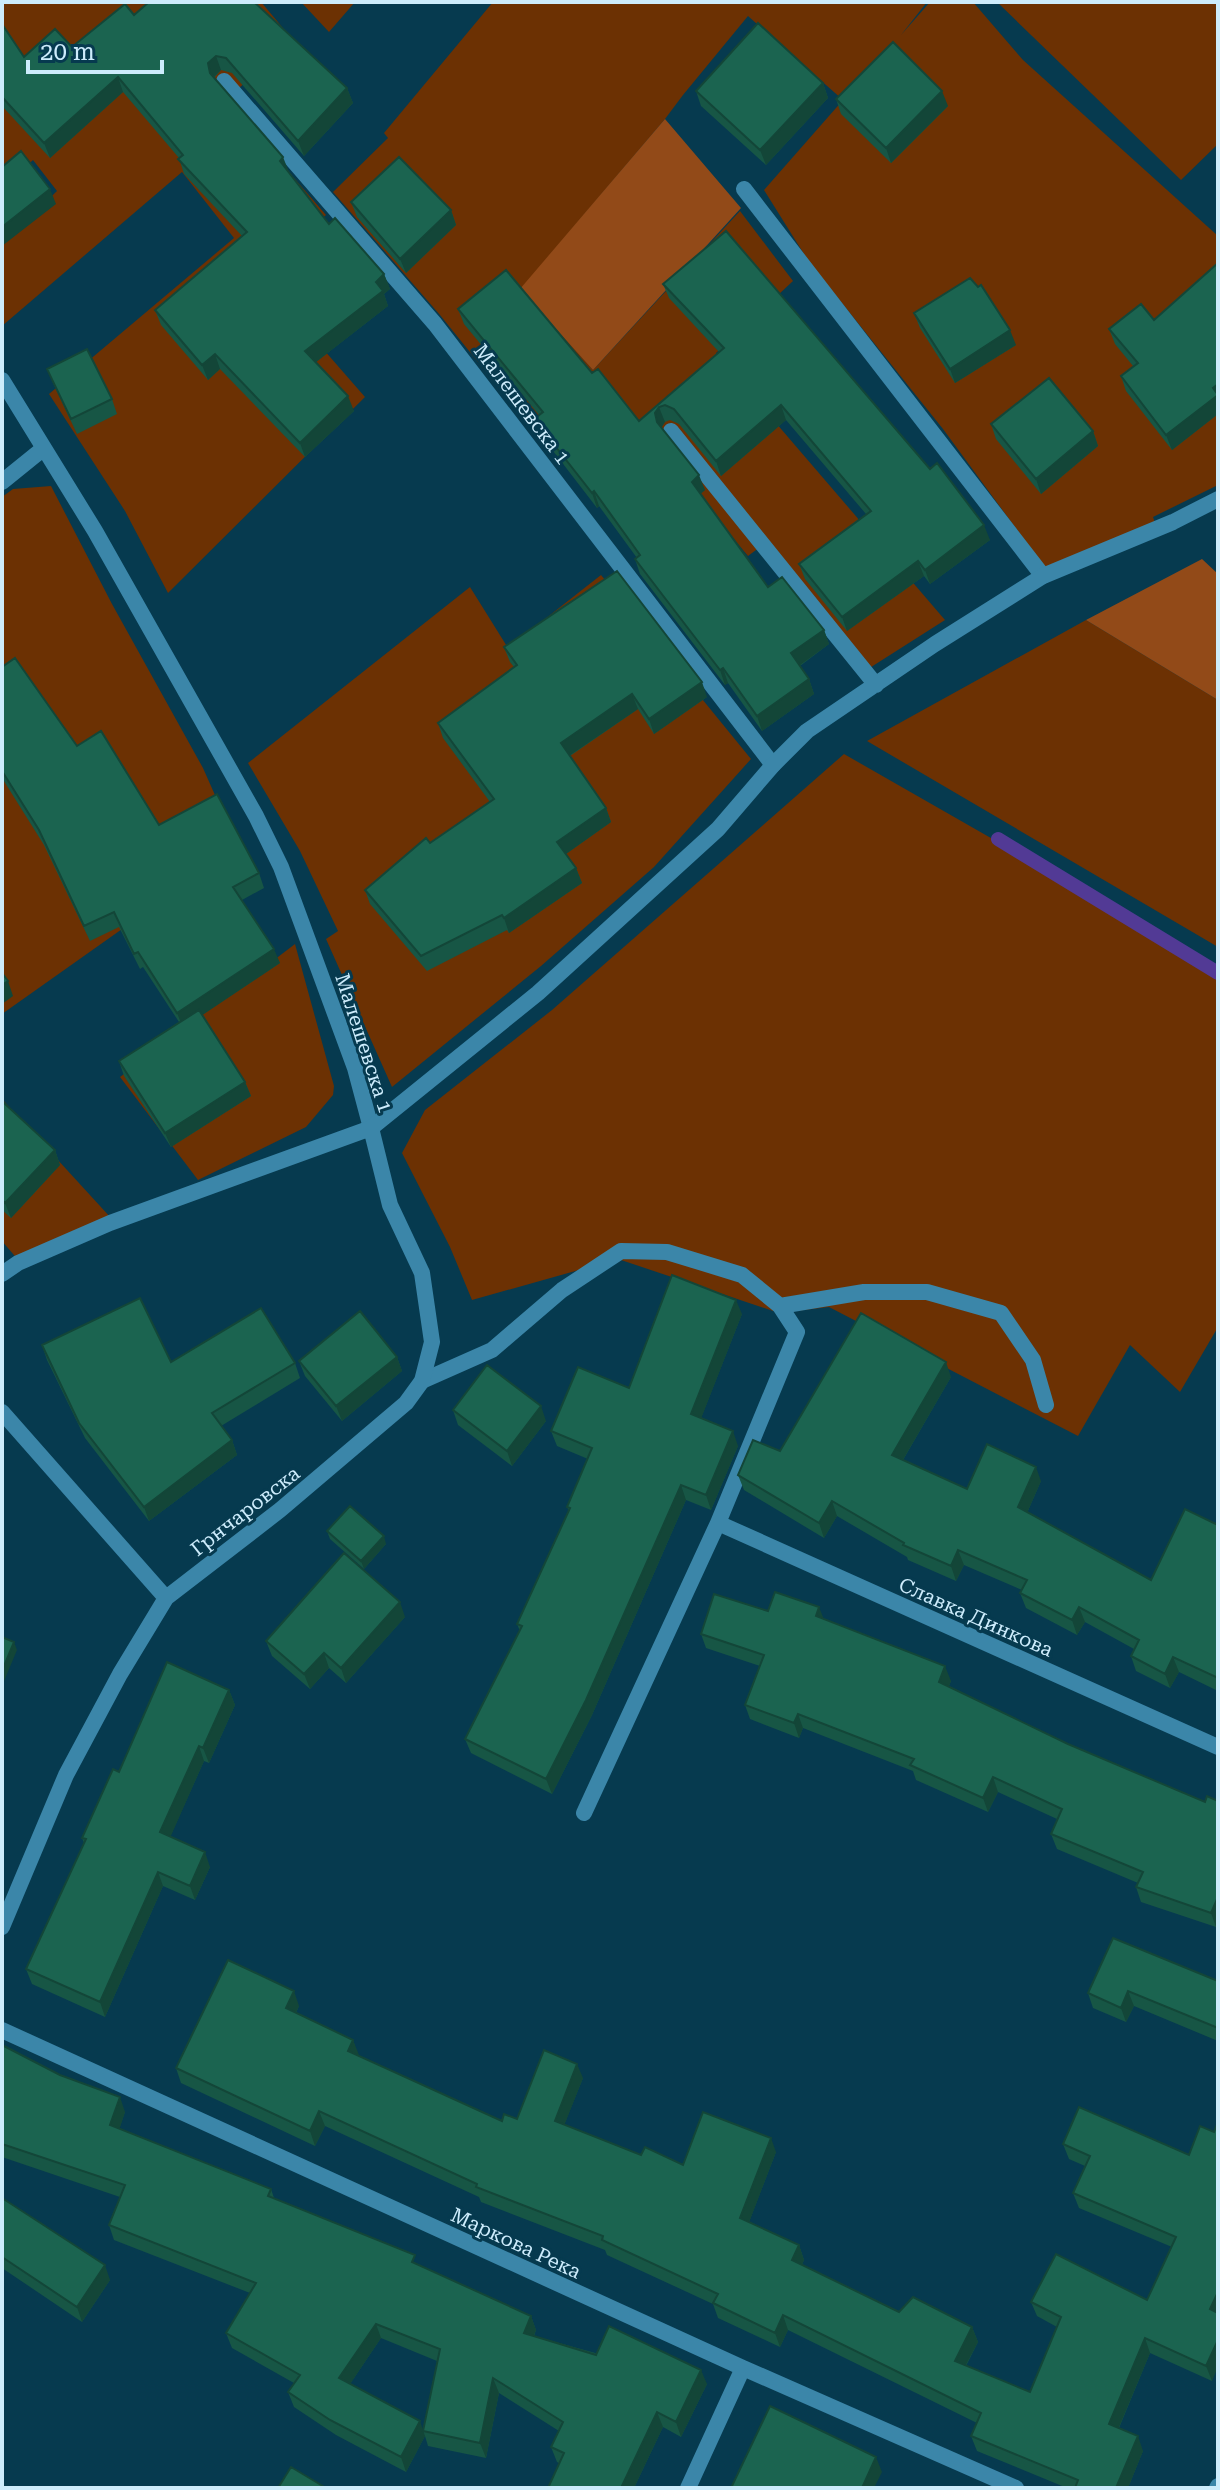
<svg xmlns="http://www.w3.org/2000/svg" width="1220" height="2490" font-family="'Roboto Serif',serif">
<rect width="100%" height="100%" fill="#063a4f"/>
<path fill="#6c3103" d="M2,2H261L294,41L226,99L326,215L261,271L310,334L365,397L168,593L125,511L49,394L234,238L182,172L2,326V244L57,191L33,160L2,189Z
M301,2H355L329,32Z
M493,2H927L901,35L930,2H973L1023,60L1218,236V485L1153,517L1155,523L1045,568L943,429L809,262L764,190L843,100L748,16L683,95L665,119L521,289L593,370L740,211L793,281L716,353L945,620L868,669L764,544L748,556L593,371L532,429L440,315L333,192L388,138L384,133Z
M997,2H1218V144L1181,180Z
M51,486L112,604L203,768L238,847L2,1014V497L13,489Z
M601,575L751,759L654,867L541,966L392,1087L326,939L338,931L300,851L248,763L470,587L508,648Z
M1086,620L1218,700V947L867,741Z
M844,754L1218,968V1327L1180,1392L1130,1345L1078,1436L829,1307L779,1313L618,1259L472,1300L450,1247L402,1153L425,1110L552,1010Z
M295,944L334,1086L333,1095L306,1127L198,1180L120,1077Z
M2,1099L111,1218L19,1261L2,1241Z"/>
<path fill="#924a18" d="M665,119L741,208L593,370L520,289Z
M1202,559L1218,574V700L1086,620Z"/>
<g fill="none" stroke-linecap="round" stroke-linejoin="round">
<path stroke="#523a95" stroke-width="14" d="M998,839L1218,973"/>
<path stroke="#3b86a9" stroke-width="16" d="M224,81L435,324L773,765
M744,189L1043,576
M2,380L95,531L256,816L281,867L355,1068L371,1128
M2,482L44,448
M780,1306L864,1292H927L1001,1313L1033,1360L1046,1405
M422,1381L492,1350L562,1290L621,1251L667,1252L742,1275L780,1306L797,1332L718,1523L584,1813
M718,1523L1218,1747
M2,2030L743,2368L1016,2488
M688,2488L743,2368"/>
<path stroke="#3b86a9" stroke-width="16" d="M671,431L876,685
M2,1274L18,1263L110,1223L371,1128L538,993L718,829L773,765L807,731L935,644L1043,576L1173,522L1218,499
M2,1412L166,1598
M2,1927L66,1775L120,1674L166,1598L280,1510L406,1403L422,1381L432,1342L422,1273L390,1205L371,1128
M1217,2488L1218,2486"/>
</g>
<path fill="#175645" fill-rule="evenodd" d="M134,15L347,88L353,103L304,156L232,73L221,70L214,78L329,224L384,274L390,289L384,294L388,306L316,362L354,411L305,457L220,369L208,380L161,325L155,310L242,236L184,174L179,158L123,92L50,158L2,106V24L24,57L72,47Z
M823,83L828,98L766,165L701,106L696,91Z
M836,99L948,106L891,163L841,114Z
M351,202L451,210L456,225L406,273L357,217Z
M1218,263V414L1172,450L1126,391L1121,376L1133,366L1115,344L1109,329L1154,320Z
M663,284L990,540L930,584L924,576L847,631L805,579L799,564L866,514L786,420L721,476L679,424L670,420L665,422L661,428L705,490L700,494L768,587L824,630L829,644L800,666L809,679L814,694L762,731L728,683L725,685L640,574L635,559L637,558L599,506L597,508L540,434L534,419L539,415L464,324L458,309L592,373L639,421L719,352L669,298Z
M914,313L1016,345L955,383L920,328Z
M47,369L112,399L117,414L77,434L53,383Z
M991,424L1093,431L1098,446L1041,494L996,439Z
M504,647L707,697L654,734L638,709L570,756L606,808L611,822L566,854L576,868L582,883L509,933L507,930L427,971L370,904L365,890L490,802L443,738L438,723L514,667L510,662Z
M2,667L77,746L159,825L259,873L264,888L242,900L280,963L202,1015L245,1082L251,1096L171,1147L124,1076L119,1061L179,1022L143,967L140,969L119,927L90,941L44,845L2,778Z
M2,1105L55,1150L60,1165L11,1218L2,1210Z
M742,1314L701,1418L738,1446L711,1510L686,1500L592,1715L552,1794L471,1753L465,1739L520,1631L517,1624L569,1511L567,1507L588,1459L557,1446L551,1431L629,1388Z
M42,1345L171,1362L295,1363L300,1378L221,1426L232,1440L237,1455L149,1521L85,1438L47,1360Z
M397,1357L402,1371L342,1421L305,1376L299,1361Z
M951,1377L903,1460L967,1489L1041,1481L1027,1513L1151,1580L1218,1525V1691L1179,1672L1170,1688L1136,1671L1131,1656L1134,1649L1085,1622L1077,1635L1026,1608L1020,1593L1022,1590L964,1565L956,1581L908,1560L907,1557L837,1516L824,1538L744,1490L738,1475L780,1451Z
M453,1410L546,1421L512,1466L458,1425Z
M327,1531L386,1544L364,1569L330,1539Z
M768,1611L824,1619L951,1681L949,1686L1068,1744L1205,1802L1218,1801V1923L1216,1927L1141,1902L1136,1887L1138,1883L1057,1849L1051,1834L1057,1819L998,1792L988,1812L916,1780L913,1771L803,1728L799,1738L750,1719L745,1705L760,1666L706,1648L701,1634Z
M405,1617L346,1683L329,1668L310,1689L272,1656L266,1641Z
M229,1690L235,1705L209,1763L204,1761L170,1837L210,1867L195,1900L163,1886L105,2017L32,1984L26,1969L84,1843L82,1838L119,1772Z
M1218,1981V2041L1134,2006L1126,2022L1093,2008L1088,1993Z
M299,2006L296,2013L353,2040L358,2056L502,2121L517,2119L583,2078L564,2125L641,2155L683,2165L776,2152L749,2222L799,2245L804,2260L802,2265L899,2312L972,2327L978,2342L966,2366L1030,2392L1057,2327L1037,2316L1031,2302L1147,2300L1172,2247L1079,2208L1073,2193L1085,2166L1069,2159L1063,2144L1189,2155L1212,2381L1150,2353L1119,2428L1143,2451L1128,2488H1067L977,2451L971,2436L977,2423L788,2330L780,2347L718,2318L713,2304L607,2255L605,2250L481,2202L479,2197L325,2126L315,2146L181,2083L176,2068Z
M2,2045L60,2075L125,2112L119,2129L271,2189L274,2198L531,2316L536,2330L534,2336L707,2384L681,2437L663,2427L634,2488H548L559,2463L557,2462L551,2447L559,2431L499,2393L486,2458L428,2446L425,2436L406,2472L336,2435L294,2407L288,2392L294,2383L232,2348L226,2333L250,2293L114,2240L109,2225L120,2197L2,2157ZM381,2338L437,2361L423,2429L350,2384Z
M2,2198L110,2280L82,2322L2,2268Z"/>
<path fill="#134638" d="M216,56L221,70L213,78L210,73L208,63Z
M118,77L123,92L50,158L44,143Z
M823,83L828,98L766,165L760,150Z
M347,88L353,103L304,156L298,141Z
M942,91L948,106L891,163L886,148Z
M283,157L289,172L280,161Z
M50,189L56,204L2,246V227Z
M451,210L456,225L406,273L400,259Z
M384,274L390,289L384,294L388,306L311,366L305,351Z
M1010,330L1016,345L955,383L950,369Z
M215,354L220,369L208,380L202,365Z
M1218,384V414L1172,450L1166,435Z
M348,396L354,411L305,457L300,443Z
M781,405L786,420L721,476L716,461Z
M659,407L665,422L661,428L657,422L655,413Z
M1093,431L1098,446L1041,494L1036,479Z
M699,475L705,490L697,497L692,482Z
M594,491L599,506L597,508L592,493Z
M984,525L990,540L930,584L925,570Z
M918,561L924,576L847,631L842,617Z
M824,630L829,644L796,668L791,653Z
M723,668L728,683L725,685L720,670Z
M809,679L814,694L762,731L757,716Z
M702,682L707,697L654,734L649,719Z
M632,694L638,709L566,758L561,743Z
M606,808L611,822L563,856L557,842Z
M576,868L582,883L509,933L504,918Z
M274,949L280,963L183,1028L177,1013Z
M8,981L13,996L2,1004V985Z
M245,1082L251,1096L171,1147L165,1133Z
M55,1150L60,1165L11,1218L5,1203Z
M736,1300L742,1314L697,1429L691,1414Z
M397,1357L402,1371L342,1421L336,1406Z
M946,1362L951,1377L897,1470L892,1455Z
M541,1406L546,1421L512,1466L507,1451Z
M733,1431L738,1446L711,1510L706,1495Z
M232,1440L237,1455L149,1521L144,1507Z
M1036,1467L1041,1481L1023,1522L1018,1507Z
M681,1485L686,1500L592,1715L552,1794L546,1779Z
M832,1501L837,1516L824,1538L819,1523Z
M384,1536L386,1544L364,1569L361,1561Z
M958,1550L964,1565L956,1581L951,1566Z
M400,1602L405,1617L346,1683L341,1668Z
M819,1607L825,1622L816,1616Z
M1079,1607L1085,1622L1077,1635L1072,1620Z
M14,1642L17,1650L2,1686V1671Z
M324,1653L329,1668L310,1689L304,1674Z
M1173,1657L1179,1672L1170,1688L1165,1674Z
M945,1666L951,1681L945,1696L939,1682Z
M229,1690L235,1705L209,1763L203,1748Z
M798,1714L803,1728L799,1738L794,1723Z
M199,1746L204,1761L166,1847L160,1832Z
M993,1777L998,1792L988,1812L983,1798Z
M205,1852L210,1867L195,1900L190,1886Z
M158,1872L163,1886L105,2017L100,2002Z
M1218,1897V1923L1216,1927L1211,1913Z
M294,1991L299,2006L291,2023L286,2008Z
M1128,1991L1134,2006L1126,2022L1121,2008Z
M353,2040L359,2055L354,2066L348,2051Z
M577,2064L583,2078L560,2136L555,2121Z
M120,2097L125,2112L116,2140L110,2125Z
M319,2111L325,2126L315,2146L310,2131Z
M771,2138L776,2152L745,2233L740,2218Z
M799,2245L804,2260L797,2275L792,2260Z
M105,2265L110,2280L82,2322L77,2307Z
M1218,2292V2318L1210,2309Z
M783,2315L788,2330L780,2347L775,2333Z
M531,2316L536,2330L529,2348L524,2333Z
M376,2324L381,2338L344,2393L339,2378Z
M972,2327L978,2342L960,2376L955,2361Z
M1145,2338L1150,2353L1114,2439L1109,2424Z
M1218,2340V2367L1212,2381L1206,2366Z
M701,2370L707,2384L681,2437L676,2422Z
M493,2378L499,2393L486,2458L480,2443Z
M657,2412L663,2427L634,2488H621Z
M420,2421L425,2436L406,2472L401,2457Z
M1138,2436L1143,2451L1128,2488H1116Z
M876,2457L882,2472L874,2488H862Z"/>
<path fill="#1b6450" stroke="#134638" stroke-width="2" d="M149,2H254L347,88L298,141L226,58L216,56L208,63L210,73L283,157L280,161L329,224L335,218L384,274L376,282L383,291L305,351L348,396L300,443L215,354L202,365L155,310L247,232L178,159L183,155L118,77L44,143L2,97V24L24,57L55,29L72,47L125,4L134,15Z
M758,23L823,83L760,150L696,91Z
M893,42L942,91L886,148L836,99Z
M21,151L50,189L2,227V167Z
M399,157L451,210L400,259L351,202Z
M726,231L930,469L937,463L984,525L925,570L918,561L842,617L799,564L871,511L781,405L716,461L674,409L665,405L659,407L655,413L657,422L699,475L692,482L768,587L782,577L824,630L791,653L809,679L757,716L723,668L720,670L635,559L640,555L594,491L592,493L534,419L543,412L458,309L506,270L592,373L598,369L639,421L724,348L663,284Z
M1218,263V384L1213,388L1218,395L1166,435L1121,376L1138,363L1109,329L1141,304L1154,320Z
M970,278L978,287L981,285L1010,330L950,369L914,313Z
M87,349L112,399L71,419L47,369Z
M1049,378L1093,431L1036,479L991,424Z
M617,571L702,682L649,719L632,694L561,743L606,808L557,842L576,868L504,918L502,915L421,956L365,890L426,838L430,843L494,799L438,723L517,665L504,647Z
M15,658L77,746L101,731L159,825L217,794L259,873L233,887L274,949L177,1013L138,952L134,954L114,912L84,926L39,830L2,771V667Z
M2,973L8,981L2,985Z
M199,1010L245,1082L165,1133L119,1061Z
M4,1103L55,1150L5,1203L2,1200V1105Z
M672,1275L736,1300L691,1414L733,1431L706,1495L681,1485L586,1700L546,1779L465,1739L522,1626L517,1624L570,1508L567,1507L592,1448L551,1431L578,1367L629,1388Z
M140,1298L171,1362L261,1308L295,1363L212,1413L232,1440L144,1507L79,1423L42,1345Z
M360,1311L397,1357L336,1406L299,1361Z
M861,1313L946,1362L892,1455L967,1489L987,1444L1036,1467L1018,1507L1151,1580L1185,1509L1218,1525V1678L1173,1657L1165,1674L1131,1656L1139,1640L1079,1607L1072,1620L1020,1593L1027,1580L958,1550L951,1566L903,1545L904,1543L832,1501L819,1523L738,1475L753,1440L780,1451Z
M487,1365L541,1406L507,1451L453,1410Z
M350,1506L384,1536L361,1561L327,1531Z
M344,1553L400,1602L341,1668L324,1653L304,1674L266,1641Z
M775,1592L819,1607L816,1616L945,1666L939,1682L1068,1744L1205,1802L1207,1796L1218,1801V1897L1211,1913L1136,1887L1143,1872L1051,1834L1062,1809L993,1777L983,1798L910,1765L914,1759L798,1714L794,1723L745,1705L764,1655L701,1634L714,1594L768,1611Z
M2,1637L14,1642L2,1671Z
M167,1662L229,1690L203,1748L199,1746L160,1832L205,1852L190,1886L158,1872L100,2002L26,1969L86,1839L82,1838L113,1769L119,1772Z
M1113,1938L1218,1981V2028L1128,1991L1121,2008L1088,1993Z
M228,1960L294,1991L286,2008L353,2040L348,2051L502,2121L504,2114L517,2119L544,2050L577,2064L555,2121L641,2155L645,2147L683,2165L703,2112L771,2138L740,2218L799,2245L792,2260L899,2312L913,2297L972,2327L955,2361L1030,2392L1061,2317L1031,2302L1056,2254L1147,2300L1176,2237L1073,2193L1090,2156L1063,2144L1079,2107L1189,2155L1200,2126L1214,2132L1218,2122V2292L1210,2309L1218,2313V2340L1206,2366L1145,2338L1109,2424L1138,2436L1116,2488H1075L1078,2480L971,2436L981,2413L783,2315L775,2333L713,2303L718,2294L602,2240L603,2236L476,2187L477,2184L319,2111L310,2131L176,2068Z
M2,2045L60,2075L120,2097L110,2125L271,2189L268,2196L415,2255L412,2262L531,2316L524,2333L596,2355L609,2326L701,2370L676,2422L657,2412L621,2488H548L564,2453L551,2447L563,2422L493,2378L480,2443L423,2431L440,2349L376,2324L339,2378L420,2421L401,2457L330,2420L288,2392L300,2375L226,2333L256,2283L109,2225L125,2185L2,2144Z
M2,2198L105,2265L77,2307L2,2257Z
M770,2406L876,2457L862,2488H731Z
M291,2467L326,2488H278Z"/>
<g text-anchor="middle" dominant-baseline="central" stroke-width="6" stroke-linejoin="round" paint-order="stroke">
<g font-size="20" fill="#cdecfc" stroke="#063a4f">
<text transform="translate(522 404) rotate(53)">Малешевска 1</text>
<text transform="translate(364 1043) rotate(72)">Малешевска 1</text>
<text transform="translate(245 1511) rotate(-38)">Грнчаровска</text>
<text transform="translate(976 1617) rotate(24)">Славка Динкова</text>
<text transform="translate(516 2243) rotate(25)">Маркова Река</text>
</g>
</g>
<rect width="1220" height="2490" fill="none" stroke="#cdecfc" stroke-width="8"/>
<path d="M28 60v12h134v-12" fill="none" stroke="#cdecfc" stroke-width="4"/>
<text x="40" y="60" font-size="24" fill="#cdecfc" stroke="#063a4f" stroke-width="6" paint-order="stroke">20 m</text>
</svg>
